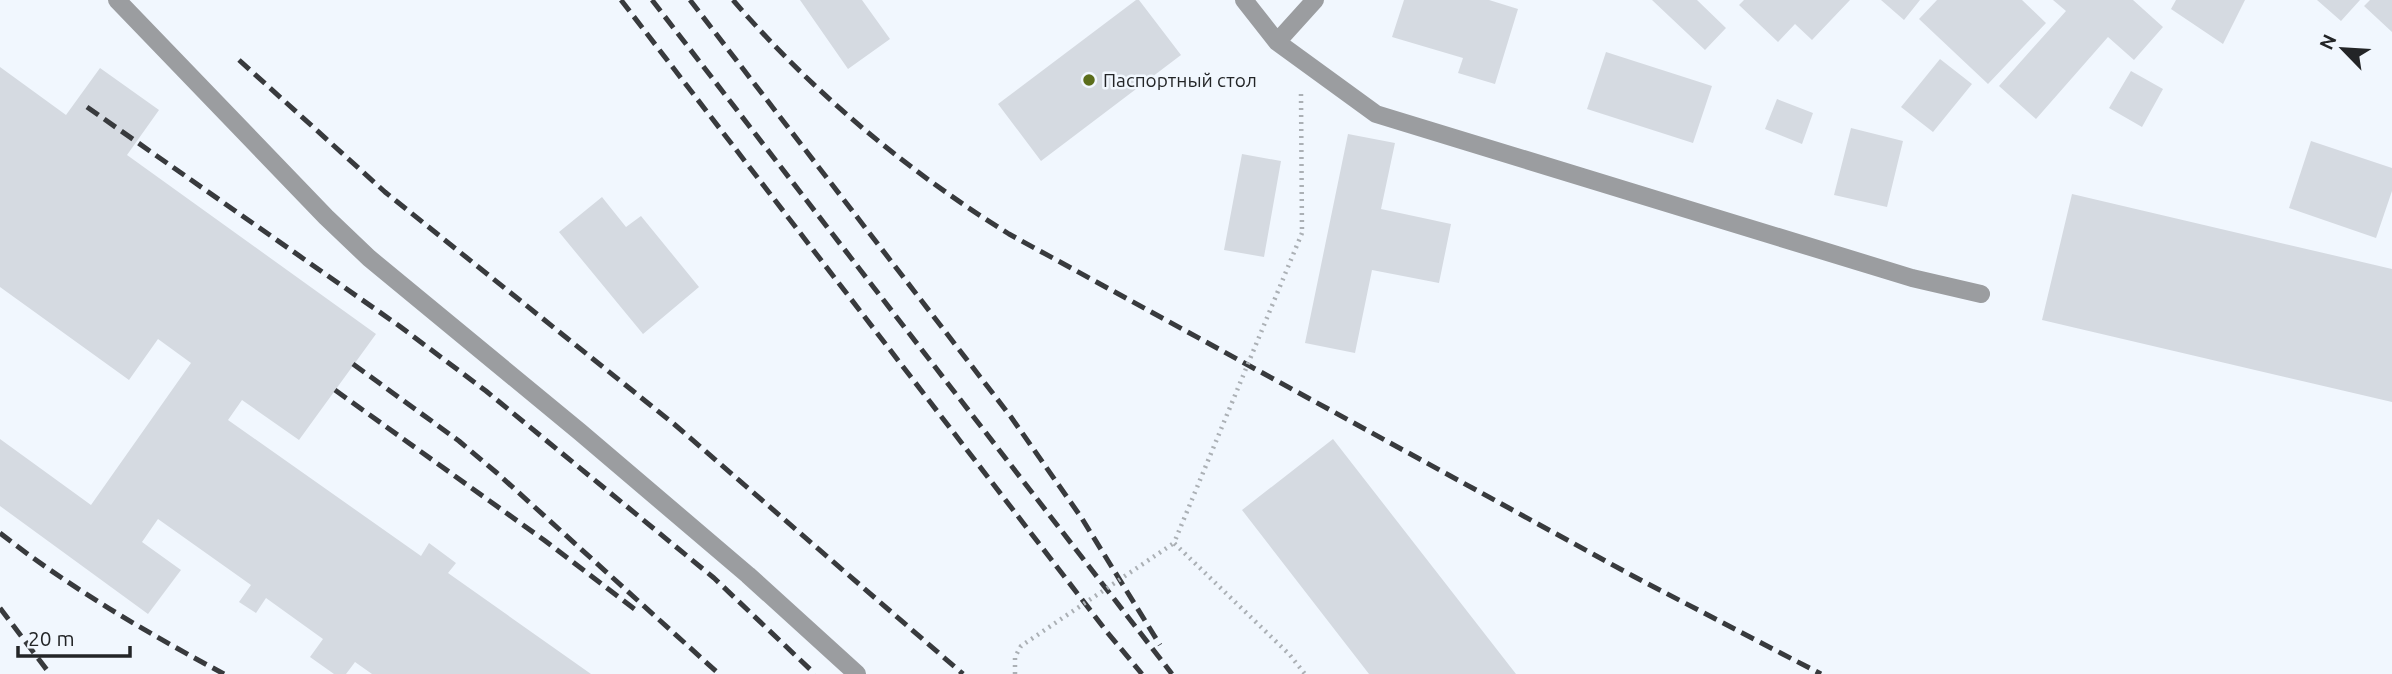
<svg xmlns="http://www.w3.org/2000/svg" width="2392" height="674" font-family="Ubuntu,sans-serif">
<rect width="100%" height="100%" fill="#f1f7fe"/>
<path fill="#d5dae1" d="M800,0H862L890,39L848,69Z
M1136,0H1139L1181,55L1041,161L998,104Z
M1404,0H1489L1518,9L1495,84L1458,73L1463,58L1392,37Z
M1652,0H1697L1726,28L1705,50Z
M1744,0H1850L1812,40L1795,24L1778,42L1739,5Z
M1881,0H1920L1904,20Z
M1937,0H2022L2046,23L1988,84L1919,19Z
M2053,0H2133L2163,27L2134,60L2108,37L2036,119L1999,86L2066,11Z
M2176,0H2245L2223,44L2171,9Z
M2317,0H2360L2341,21Z
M2370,0H2392V32L2364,6Z
M1606,52L1712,86L1693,143L1587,109Z
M1940,59L1972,84L1933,132L1901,107Z
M0,67L66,115L100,68L159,110L127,155L376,334L299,440L242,400L228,420L421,556L429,543L456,563L448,573L591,674H372L355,662L346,674H334L310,657L323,639L266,598L256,613L239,602L251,585L158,519L142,542L181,570L148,614L0,506V439L91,505L191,363L158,339L129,380L0,287Z
M2131,71L2163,89L2142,127L2109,108Z
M1777,99L1813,113L1802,144L1765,129Z
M1851,128L1903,141L1887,207L1834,195Z
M1348,134L1395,143L1381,209L1451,224L1439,283L1372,270L1355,353L1305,343Z
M2311,141L2392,168V191L2376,238L2289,208Z
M1242,154L1281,161L1264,257L1224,250Z
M2072,194L2392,269V402L2042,320Z
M602,197L626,227L641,216L699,287L643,334L559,232Z
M1333,439L1516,674H1369L1242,510Z"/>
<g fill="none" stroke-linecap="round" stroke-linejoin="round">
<path stroke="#abb0b5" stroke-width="4.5" stroke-dasharray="2 5" stroke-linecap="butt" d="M1301,94L1302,233"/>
<path stroke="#9b9da0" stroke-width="18" d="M117,0L326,217L369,258L580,432L748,575L857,674
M1244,0L1277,42L1376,114L1912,278L1981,294
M1277,42L1315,0"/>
<path stroke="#383a3d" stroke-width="5" stroke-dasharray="14 7" stroke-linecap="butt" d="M621,0L1107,632L1142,674
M652,0L1172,674
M690,0L1011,417L1081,517L1160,645
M733,0C812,92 906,170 1009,234L1633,576L1821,674
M239,60L385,192L674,424L963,674
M87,107L398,325L486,391L714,578L815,674
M353,364L459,441L497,473L719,674
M335,390L544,540L637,611
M0,533C70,588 146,632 224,674
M0,608L50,674"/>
<path stroke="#abb0b5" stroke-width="4.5" stroke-dasharray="2 5" stroke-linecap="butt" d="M1302,233L1174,543L1289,654L1305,674
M1015,674V657L1021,646L1174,543"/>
</g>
<circle fill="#5b6d1b" stroke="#f1f7fe" stroke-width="2.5" cx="1089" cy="80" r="7"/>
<g text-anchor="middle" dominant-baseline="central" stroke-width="5" stroke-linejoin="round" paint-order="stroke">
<g font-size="19" fill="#232527" stroke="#f1f7fe" text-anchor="start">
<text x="1103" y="80">Паспортный стол</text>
</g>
</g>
<g transform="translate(2343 49) rotate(295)" stroke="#f1f7fe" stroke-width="5" paint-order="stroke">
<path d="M0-5L12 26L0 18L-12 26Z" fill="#232527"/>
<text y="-10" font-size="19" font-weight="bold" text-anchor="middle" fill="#232527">N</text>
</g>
<path d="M18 646v10h112v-10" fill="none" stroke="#232527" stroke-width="3.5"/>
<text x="28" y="646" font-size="21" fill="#232527" stroke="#f1f7fe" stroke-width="5" paint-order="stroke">20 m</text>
</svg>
